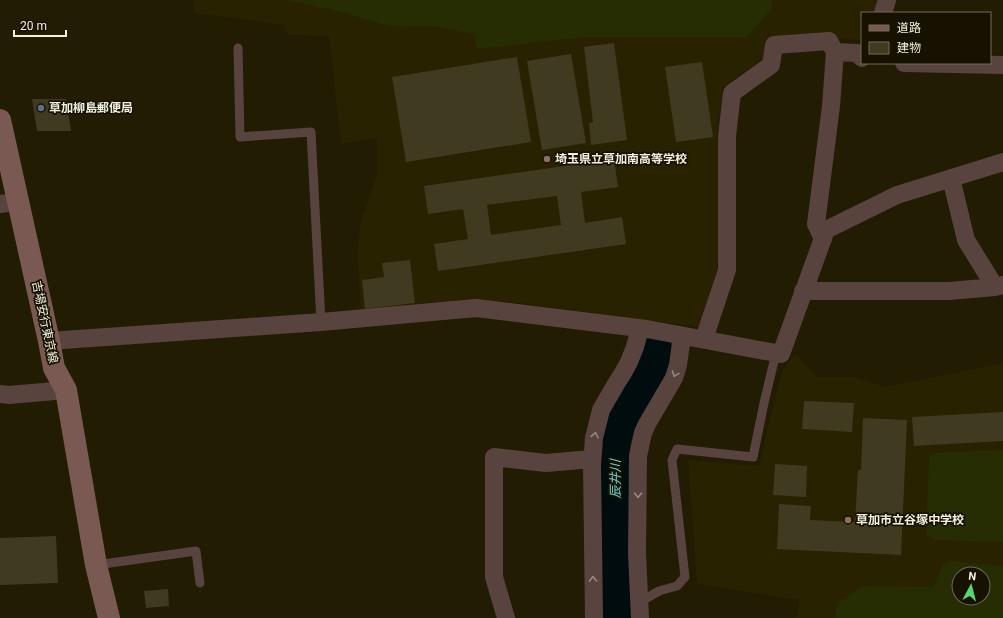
<svg xmlns="http://www.w3.org/2000/svg" width="1003" height="618" font-family="Roboto,'Noto Sans JP',sans-serif">
<rect width="100%" height="100%" fill="#211c02"/>
<path fill="#292200" fill-rule="evenodd" d="M193,0H878L874,13H862L861,40L836,39L832,33L765,40L764,58L723,87L717,136V270L699,327L505,301L433,302L361,311L357,255L361,221L377,174V138L341,144L329,36L289,35L284,25L194,13Z
M796,354L817,377H855L885,387L1003,363V618H797L799,600L697,584L688,460L759,466L774,402L783,369ZM959,574H983V598H959Z"/>
<path fill="#272d03" fill-rule="evenodd" d="M286,0H771L772,9L746,37H583L477,49L474,34L438,27L388,26L338,11Z
M1003,450V542L934,540L926,534L929,458L933,453Z
M949,561L1003,566V618H835L837,604L862,586L932,587L938,580L942,565ZM959,574H983V598H959Z"/>
<g fill="none" stroke-linecap="round" stroke-linejoin="round">
<path stroke="#000c0d" stroke-width="31" d="M616,618L615,506L613,469L615,441L621,421L653,365L657,351"/>
</g>
<path fill="#403a20" fill-rule="evenodd" d="M614,43L627,140L591,145L589,123L593,122L584,47Z
M571,54L586,143L542,150L527,61Z
M517,57L531,142L406,162L392,77Z
M702,62L713,137L676,142L665,67Z
M32,99H66L71,131H37Z
M614,159L618,187L581,192L585,223L622,217L626,244L438,271L434,244L468,239L463,209L428,214L424,186ZM557,196L561,225L491,235L487,205Z
M410,260L415,303L365,309L362,280L384,277L382,263Z
M804,401L854,403L852,432L802,429Z
M1003,412V441L914,446L912,417Z
M863,418L907,420L901,555L777,549L779,504L811,506L810,520L855,522L858,470H861Z
M775,464L807,466L806,497L773,495Z
M56,536L58,583L0,585V538Z
M168,589L169,606L146,608L144,591Z"/>
<g fill="none" stroke-linecap="round" stroke-linejoin="round">
<path stroke="#58433f" stroke-width="9" d="M238,48L240,137L311,132L321,322
M96,565L196,551L200,583
M640,602L659,591L677,586L685,577L672,460L677,449L753,457L764,403L776,353"/>
<path stroke="#58433f" stroke-width="18" d="M883,13L887,0
M835,52L857,53L862,58
M904,63L1003,65
M951,178L966,240L995,287
M0,204L18,201
M803,291H949L995,287L1003,285
M704,339L727,270V136L732,93L771,65L774,45L829,41L835,52L831,106L816,224L823,239
M49,341L321,322L476,308L647,329L781,354L826,230L897,195L1003,162
M0,394L9,395L66,390
M506,618L494,577V457L546,463L592,459
M594,618L592,465L594,438L601,410L616,384L623,373L629,362L635,347L640,328
M640,618L637,553L638,456L643,433L647,424L674,378L678,365L682,336"/>
<path stroke="#795952" stroke-width="22" d="M0,120L49,341L54,368L66,390L96,565L109,618"/>
</g>
<defs><path id="oneway-chevron" d="M-2-3.5L2.5 0L-2 3.5" fill="none" stroke-width="1.6" stroke-linecap="round" stroke-linejoin="round"/></defs>
<g stroke="#96887f">
<use href="#oneway-chevron" transform="translate(675 374) rotate(110)"/>
<use href="#oneway-chevron" transform="translate(595 435) rotate(-80)"/>
<use href="#oneway-chevron" transform="translate(638 495) rotate(90)"/>
<use href="#oneway-chevron" transform="translate(593 579) rotate(-91)"/>
</g>
<circle fill="#5c6f8a" stroke="#171200" stroke-width="1.5" cx="41" cy="108" r="4"/>
<g fill="#8d6e63" stroke="#171200" stroke-width="1.5">
<circle cx="547" cy="159" r="4"/>
<circle cx="848" cy="520" r="4"/>
</g>
<g text-anchor="middle" dominant-baseline="central" stroke-width="3.5" stroke-linejoin="round" paint-order="stroke">
<g font-size="12" font-weight="bold" fill="#f2efdf" stroke="#171200" text-anchor="start">
<text x="49" y="108">草加柳島郵便局</text>
<text x="555" y="159">埼玉県立草加南高等学校</text>
<text x="856" y="520">草加市立谷塚中学校</text>
</g>
<g font-size="12" fill="#f2efdf" stroke="#171200">
<text transform="translate(45 322) rotate(78)">吉場安行東京線</text>
</g>
<g font-size="13" font-style="italic" fill="#6bd0d6" stroke="#171200">
<text transform="translate(615 479) rotate(-90)">辰井川</text>
</g>
</g>
<rect x="861" y="12" width="130" height="52" fill="#171200" stroke="#6f6a59"/>
<rect x="869" y="25" width="20" height="6" fill="#795952" stroke="#6f6a59"/>
<text x="897" y="32" font-size="12" fill="#f2efdf">道路</text>
<rect x="869" y="42" width="20" height="12" fill="#403a20" stroke="#6f6a59"/>
<text x="897" y="52" font-size="12" fill="#f2efdf">建物</text>
<g transform="translate(971 586) rotate(7)"><circle r="19" fill="#171200" stroke="#6f6a59"/>
<path d="M0-3L7 15L0 10L-7 15Z" fill="#5ad56f"/>
<text y="-6" font-size="11" font-weight="bold" text-anchor="middle" fill="#f2efdf">N</text>
</g>
<path d="M14 30v6h52v-6" fill="none" stroke="#f2efdf" stroke-width="2"/>
<text x="20" y="30" font-size="12" fill="#f2efdf" stroke="#171200" stroke-width="3" paint-order="stroke">20 m</text>
</svg>
